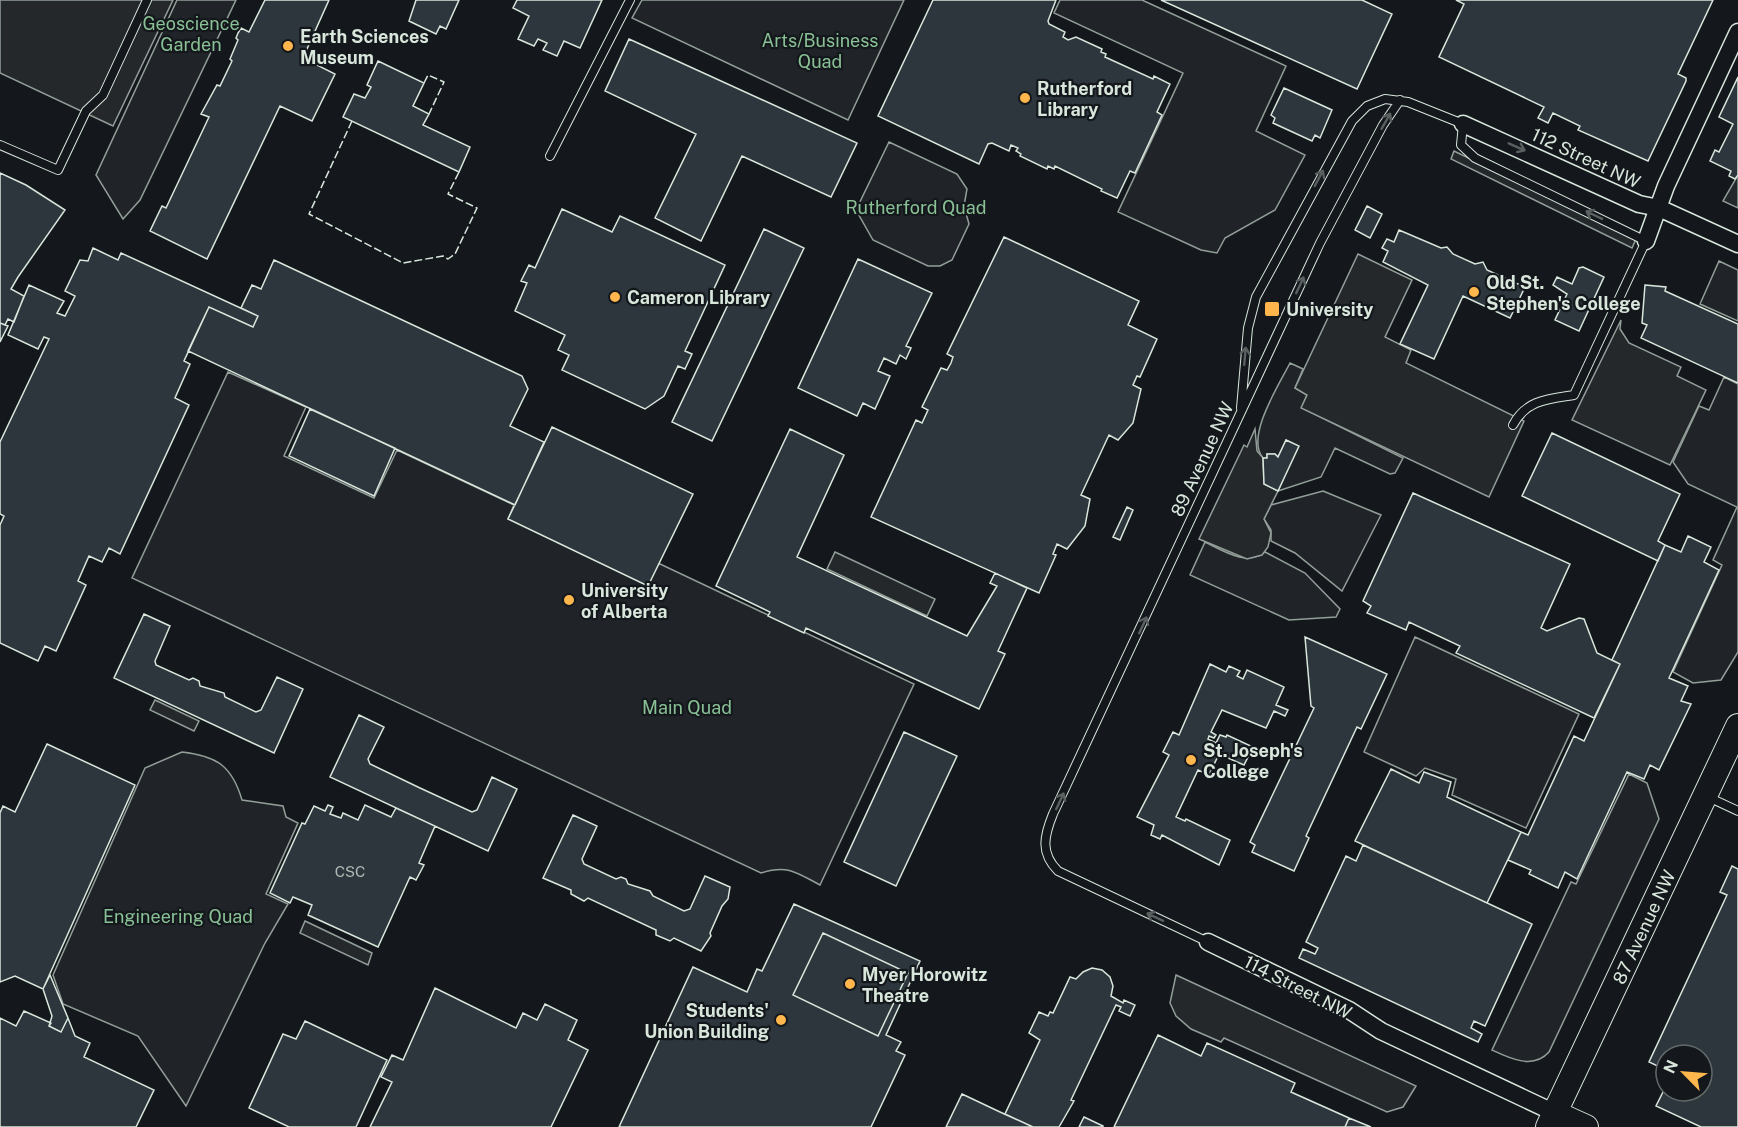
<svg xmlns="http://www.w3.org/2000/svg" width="1738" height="1127" font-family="'Public Sans',sans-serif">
<rect width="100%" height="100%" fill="#14181c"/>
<path fill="#202428" stroke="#939e99" stroke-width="1.5" d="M177,0H236L140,200L123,219L96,175Z
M642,0H904L848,120L632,18Z
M1060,0H1142L1286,66L1256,131L1305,155L1275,210L1225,238L1217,253L1201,250L1118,212L1183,73L1054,13Z
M889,142L957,174L967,189L964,206L969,224L952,260L940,266H928L873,240L856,210Z
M1719,261L1738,270V321L1700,304Z
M1290,363L1303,369L1295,388L1307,395L1302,408L1403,458L1395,473L1390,474L1335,448L1321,477L1278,491L1298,446L1286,440L1278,457L1275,454H1267V458H1263C1245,437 1279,385 1290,363Z
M228,372L306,407L284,456L374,498L397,450L514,505L508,519L647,585L658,563L914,684L820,885C797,873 788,864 761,873L132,578Z
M1724,377L1738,384V652L1721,680L1693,683L1673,672L1722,565L1713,560L1737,507L1688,484L1673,462L1699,406L1709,410Z
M1323,491L1381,515L1342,591L1295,553L1271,541V530L1264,519L1271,505Z
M1205,542C1222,550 1247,567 1265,552L1305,573L1340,609L1336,617L1289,620L1190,575Z
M1415,637L1579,714L1526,828L1452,795L1456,779L1425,768L1416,776L1364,752Z
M182,752C217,756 232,766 242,800L283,806L286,817L298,823L266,894L288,904L265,943L186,1106L138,1036L63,1004L53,975L145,768Z
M1629,774L1647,783L1659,819L1549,1052C1533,1070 1509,1058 1492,1050L1571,882L1576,884Z"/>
<path fill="#24282b" stroke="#939e99" stroke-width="1.5" d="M0,0H173L113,126L0,73Z
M1454,151L1636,239L1632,248L1451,159Z
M1738,175V208L1723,201Z
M1358,254L1412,280L1385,337L1411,350L1406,363L1524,421L1489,497L1301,408L1307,395L1295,388Z
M1621,320L1620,329L1629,343L1681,367L1677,376L1706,390L1670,465L1572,420Z
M1255,429L1257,451L1263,458L1264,484L1278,491L1264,519L1271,533L1268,547L1262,555L1247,559L1199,539L1244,445L1247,447Z
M835,552L935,599L927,616L827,569Z
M155,700L199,721L194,731L150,710Z
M305,921L372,953L368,965L300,933Z
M1176,975L1416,1086L1403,1107L1387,1112L1224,1038L1221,1042L1191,1029L1176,1016L1170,1003Z"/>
<path fill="#2c363c" stroke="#d8e6dc" stroke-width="1.5" d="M265,0H329L303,58L335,74L312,121L280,106L207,259L150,231L162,206L166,208L209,117L201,114L217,85L220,86L232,61L230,59L238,40L236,38L238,33L241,28L249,32Z
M416,0H459L446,29L440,26L436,34L409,21Z
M517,0H602L580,48L564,41L557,56L543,50L547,43L538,39L534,46L518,39L529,16L513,8Z
M933,0H1056L1048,21L1049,24L1065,32L1063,37L1068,40L1076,37L1102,49L1101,52L1106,54L1105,57L1153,79L1154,76L1170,84L1157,112L1162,115L1135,173L1130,171L1117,198L1101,191L1102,189L1055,166L1054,169L1048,166L1047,169L1020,156L1021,154L1016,151L1018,148L1011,145L1009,151L992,143L988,144L979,164L878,116Z
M1161,0H1362L1392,14L1357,89Z
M1161,0H1362L1392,14L1357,89Z
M1456,0H1713L1678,74L1686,78V81L1648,161L1578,130L1580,126L1553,113L1548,123L1538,118L1544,107L1439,57L1464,4Z
M629,39L857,143L831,197L742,156L701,241L655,218L696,134L605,91Z
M378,61L424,83L413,106L429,114L423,125L470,147L459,172L343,117L354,94L365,98L371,87L367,85Z
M1738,77V175L1735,179L1729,176L1731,171L1710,161L1715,150L1719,152L1733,124L1719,117Z
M1284,88L1332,110L1320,138L1315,135L1312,141L1273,123L1275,118L1271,115Z
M0,173L26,185L65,210L18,277L11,289L24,296L14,322L8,319L5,325L0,323Z
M1367,206L1382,214L1370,238L1355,230Z
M562,209L612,232L620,216L725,265L685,351L692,354L685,369L678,366L664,396L645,409L562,370L569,355L558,350L565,335L515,311L527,283L521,281L529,265L535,268Z
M764,229L804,248L712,441L672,422Z
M1399,230L1441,248L1447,247L1453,254L1475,264L1483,262L1487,270L1525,287L1510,318L1463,296L1434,359L1400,344L1428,285L1383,262L1388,251L1382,248L1387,239L1394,242Z
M1004,237L1139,301L1128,325L1157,339L1140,377L1137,376L1133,385L1141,389L1133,423L1118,440L1109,435L1081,495L1090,499L1085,526L1067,549L1057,544L1053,554L1056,555L1039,593L871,517L916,420L922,423L928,410L922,407L941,368L947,370L951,363L953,357L947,354Z
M93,248L118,260L121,253L258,316L253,327L209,307L184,361L190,364L175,398L189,405L120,554L109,548L102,562L89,556L78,581L86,585L56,651L45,646L38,661L0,643V525L4,516L0,514V442L49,339L44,337L38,349L8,335L29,285L64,301L57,313L65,316L75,296L65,291L80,260L88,261Z
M858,259L932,293L906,346L911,348L906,359L900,355L896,364L884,358L878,371L890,376L875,409L863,403L857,416L798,388Z
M274,260L522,376L528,389L510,426L544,442L515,505L188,351L209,307L253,327L258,316L241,308L252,285L261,289Z
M1583,267L1604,277L1579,331L1555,320L1567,294L1553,285L1557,277L1572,284L1579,268Z
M1645,285L1666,287L1665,291L1738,324V383L1641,338L1647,325L1642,323Z
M0,323L8,326L0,342Z
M310,409L395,448L374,496L289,456Z
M552,427L693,494L648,586L508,519Z
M790,429L844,455L797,557L967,636L997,586L990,583L995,573L1027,588L998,651L1005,654L979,709L806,628L804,633L768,616L770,612L716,586Z
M1552,433L1680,494L1658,541L1665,545L1658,561L1522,496Z
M1286,440L1299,446L1278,491L1264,484L1263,458H1267V454H1275L1278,457Z
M1413,493L1570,564L1541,628L1547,631L1579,618L1584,619L1597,653L1620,664L1594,718L1456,653L1460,646L1409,622L1406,630L1367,613L1371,606L1363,601Z
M1127,507L1133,510L1120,540L1113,537Z
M1688,536L1711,547L1704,562L1719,570L1669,678L1688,686L1681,701L1691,704L1659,770L1650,765L1644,779L1627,772L1577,879L1565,872L1558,888L1529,874L1531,870L1508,860L1521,832L1528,835L1574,736L1584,741L1620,664L1612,660L1665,545L1681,552Z
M144,614L170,626L155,661L156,665L189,680L193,678L199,681L200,686L224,693L225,697L256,712L261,710L277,677L303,689L274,753L114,678Z
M1305,637L1387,674L1361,729L1357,727L1306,836L1309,838L1294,871L1252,852L1255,845L1250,842L1314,708L1311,706Z
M1210,664L1226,672L1229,666L1240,671L1237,676L1243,679L1247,670L1284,687L1276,705L1288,710L1285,716L1274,711L1266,728L1222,710L1211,732L1216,735L1214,738L1209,736L1208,739L1216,743L1220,735L1226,737L1227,735L1253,747L1244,765L1219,754L1209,775L1198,770L1176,817L1185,821L1186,819L1230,840L1219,865L1162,835L1160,839L1151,835L1154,825L1137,817L1169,755L1163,752L1173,732L1179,735Z
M359,715L384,727L368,759L370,764L420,788L472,812L477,810L492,777L517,789L488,851L330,777Z
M904,732L957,756L896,886L844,862Z
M47,744L135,785L43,989L15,976L0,982V813L3,806L15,812Z
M1391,769L1419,783L1424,772L1451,782L1447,797L1521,832L1487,903L1355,841Z
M328,805L333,807L330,814L341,818L343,813L358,820L365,805L391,817L396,808L435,826L419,863L424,865L416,880L410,877L378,947L308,915L312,905L293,897L290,903L270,893L302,823L305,824L314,806L325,811Z
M573,815L597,826L582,859L584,864L616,879L621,877L626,879L628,884L650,891L653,896L684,911L690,909L705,876L730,887L728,899L722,906L710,933L711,936L701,951L674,938L670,941L656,935V930L588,898L584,901L571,894V890L543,878Z
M1363,845L1532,924L1485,1026L1474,1021L1471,1028L1482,1034L1478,1042L1299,958L1303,949L1315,954L1318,948L1306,942L1346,856L1356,861Z
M1732,866L1738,869V1127H1701L1656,1106L1666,1086V1091H1702V1055H1666V1070L1649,1062L1727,895L1720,892Z
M794,904L920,961L886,1035L901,1042L896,1051L905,1055L871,1127H619L693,967L747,992L757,969L762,971Z
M823,933L908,973L878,1036L793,995Z
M1092,968L1102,970L1110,977L1113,986L1111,996L1123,1003L1124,1000L1135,1005L1130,1016L1119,1011L1121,1007L1116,1005L1071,1100L1074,1101L1059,1127H1033L1005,1114L1040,1040L1029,1033L1039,1012L1048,1016L1050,1012L1053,1013L1070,977L1076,979L1083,972Z
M50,975L68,1018L61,1032L49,1026L52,1016L43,989Z
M435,988L516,1028L523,1013L537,1020L545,1004L577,1020L568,1040L588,1050L551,1127H370L392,1082L381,1077L392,1055L403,1060Z
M24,1011L51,1023L49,1026L61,1032L68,1018L75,1036L90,1043L84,1057L154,1090L136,1127H0V1018L16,1026Z
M305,1021L387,1060L356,1127H289L249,1108L283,1034L296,1039Z
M1158,1035L1201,1056L1207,1043L1295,1083L1291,1092L1349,1118L1345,1127H1114Z
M962,1094L1000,1112L1033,1127H946Z
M1084,1117L1103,1126V1127H1079Z
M1349,1118L1371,1127H1345Z
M1349,1118L1371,1127H1345Z"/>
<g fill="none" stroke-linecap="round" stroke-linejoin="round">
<g stroke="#d8e6dc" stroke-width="10">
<path id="lane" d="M0,145L58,170L86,111L103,95L147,0
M550,156L630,0
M1241,408L1248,328L1256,297L1352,121L1367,106L1385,99L1408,102L1463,124L1461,145L1475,158L1646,241L1574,395C1548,399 1526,400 1513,425
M1706,796L1738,811
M1208,942L1058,871C1040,853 1044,836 1053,814L1320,243L1383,125L1400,100"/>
</g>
<g stroke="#d8e6dc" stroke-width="19">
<path id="street" d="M1463,124L1639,204L1659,208L1738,244
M1646,241L1666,186L1738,32
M1208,942L1349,1010L1381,1031L1555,1113"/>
</g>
<g stroke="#d8e6dc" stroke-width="26">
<path id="secondary" d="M1555,1113L1586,1127
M1548,1127L1738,726"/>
</g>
<use href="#lane" stroke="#14181c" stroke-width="8"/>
<use href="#street" stroke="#14181c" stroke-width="16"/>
<use href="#secondary" stroke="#14181c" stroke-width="24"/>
<path stroke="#d8e6dc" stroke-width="1.5" stroke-dasharray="8 3" stroke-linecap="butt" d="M424,83L428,75L444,82L429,114
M352,121L309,214L403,263L443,256L448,259L455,254L477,208L448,194L459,172"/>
</g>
<defs><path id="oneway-shaft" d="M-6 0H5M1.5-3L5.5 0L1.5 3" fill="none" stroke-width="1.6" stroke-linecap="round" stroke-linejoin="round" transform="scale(1.5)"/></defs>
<g stroke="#59605f">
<use href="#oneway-shaft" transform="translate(1386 121) rotate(-60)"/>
<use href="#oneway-shaft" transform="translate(1517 147) rotate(24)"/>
<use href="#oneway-shaft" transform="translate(1319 178) rotate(-62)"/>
<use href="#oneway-shaft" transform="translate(1594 215) rotate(-154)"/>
<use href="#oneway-shaft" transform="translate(1300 285) rotate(-65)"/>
<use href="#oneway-shaft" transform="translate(1245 356) rotate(-85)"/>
<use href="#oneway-shaft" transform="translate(1143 625) rotate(-65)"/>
<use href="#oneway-shaft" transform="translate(1060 801) rotate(-65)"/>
<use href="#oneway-shaft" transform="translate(1155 917) rotate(-155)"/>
</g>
<g fill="#ffb74d" stroke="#14181c" stroke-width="2">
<circle cx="288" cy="46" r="6"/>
<circle cx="1025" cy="98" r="6"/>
<circle cx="1474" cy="292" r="6"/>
<circle cx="615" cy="297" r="6"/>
<rect x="1264" y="301" width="16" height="16" rx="3"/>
<circle cx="569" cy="600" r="6"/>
<circle cx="1191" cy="760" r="6"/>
<circle cx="850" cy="984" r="6"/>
<circle cx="781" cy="1020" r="6"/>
</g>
<g text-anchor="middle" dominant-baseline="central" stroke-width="4.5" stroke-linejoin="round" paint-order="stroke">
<g font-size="15" fill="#adbab4">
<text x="350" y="871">CSC</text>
</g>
<g font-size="18" fill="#8ac095" stroke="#14181c">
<text x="191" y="23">Geoscience<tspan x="191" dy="21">Garden</tspan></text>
<text x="820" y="40">Arts/Business<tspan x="820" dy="21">Quad</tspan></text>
<text x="916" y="207">Rutherford Quad</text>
<text x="687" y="707">Main Quad</text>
<text x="178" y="916">Engineering Quad</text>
</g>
<g font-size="18" font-weight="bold" fill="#d8e6dc" stroke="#14181c" text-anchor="start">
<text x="300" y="36">Earth Sciences<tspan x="300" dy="21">Museum</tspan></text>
<text x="1037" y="88">Rutherford<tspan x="1037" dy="21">Library</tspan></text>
<text x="1486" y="282">Old St.<tspan x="1486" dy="21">Stephen's College</tspan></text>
<text x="627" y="297">Cameron Library</text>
<text x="1286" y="309">University</text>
<text x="581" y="590">University<tspan x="581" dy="21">of Alberta</tspan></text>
<text x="1203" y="750">St. Joseph's<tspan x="1203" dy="21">College</tspan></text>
<text x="862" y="974">Myer Horowitz<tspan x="862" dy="21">Theatre</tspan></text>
<text x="769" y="1010" text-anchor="end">Students'<tspan x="769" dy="21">Union Building</tspan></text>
</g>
<g font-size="18" fill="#d8e6dc" stroke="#14181c">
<text transform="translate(1586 158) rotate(25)">112 Street NW</text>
<text transform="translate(1202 459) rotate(-65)">89 Avenue NW</text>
<text transform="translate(1644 927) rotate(-65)">87 Avenue NW</text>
<text transform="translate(1298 987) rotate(27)">114 Street NW</text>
</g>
</g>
<g transform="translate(1684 1073) rotate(295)"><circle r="28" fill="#14181c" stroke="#626a69" stroke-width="1.5"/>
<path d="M0-4.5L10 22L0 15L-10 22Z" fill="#ffb74d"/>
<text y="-9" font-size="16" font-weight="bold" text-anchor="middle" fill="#d8e6dc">N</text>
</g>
</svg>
